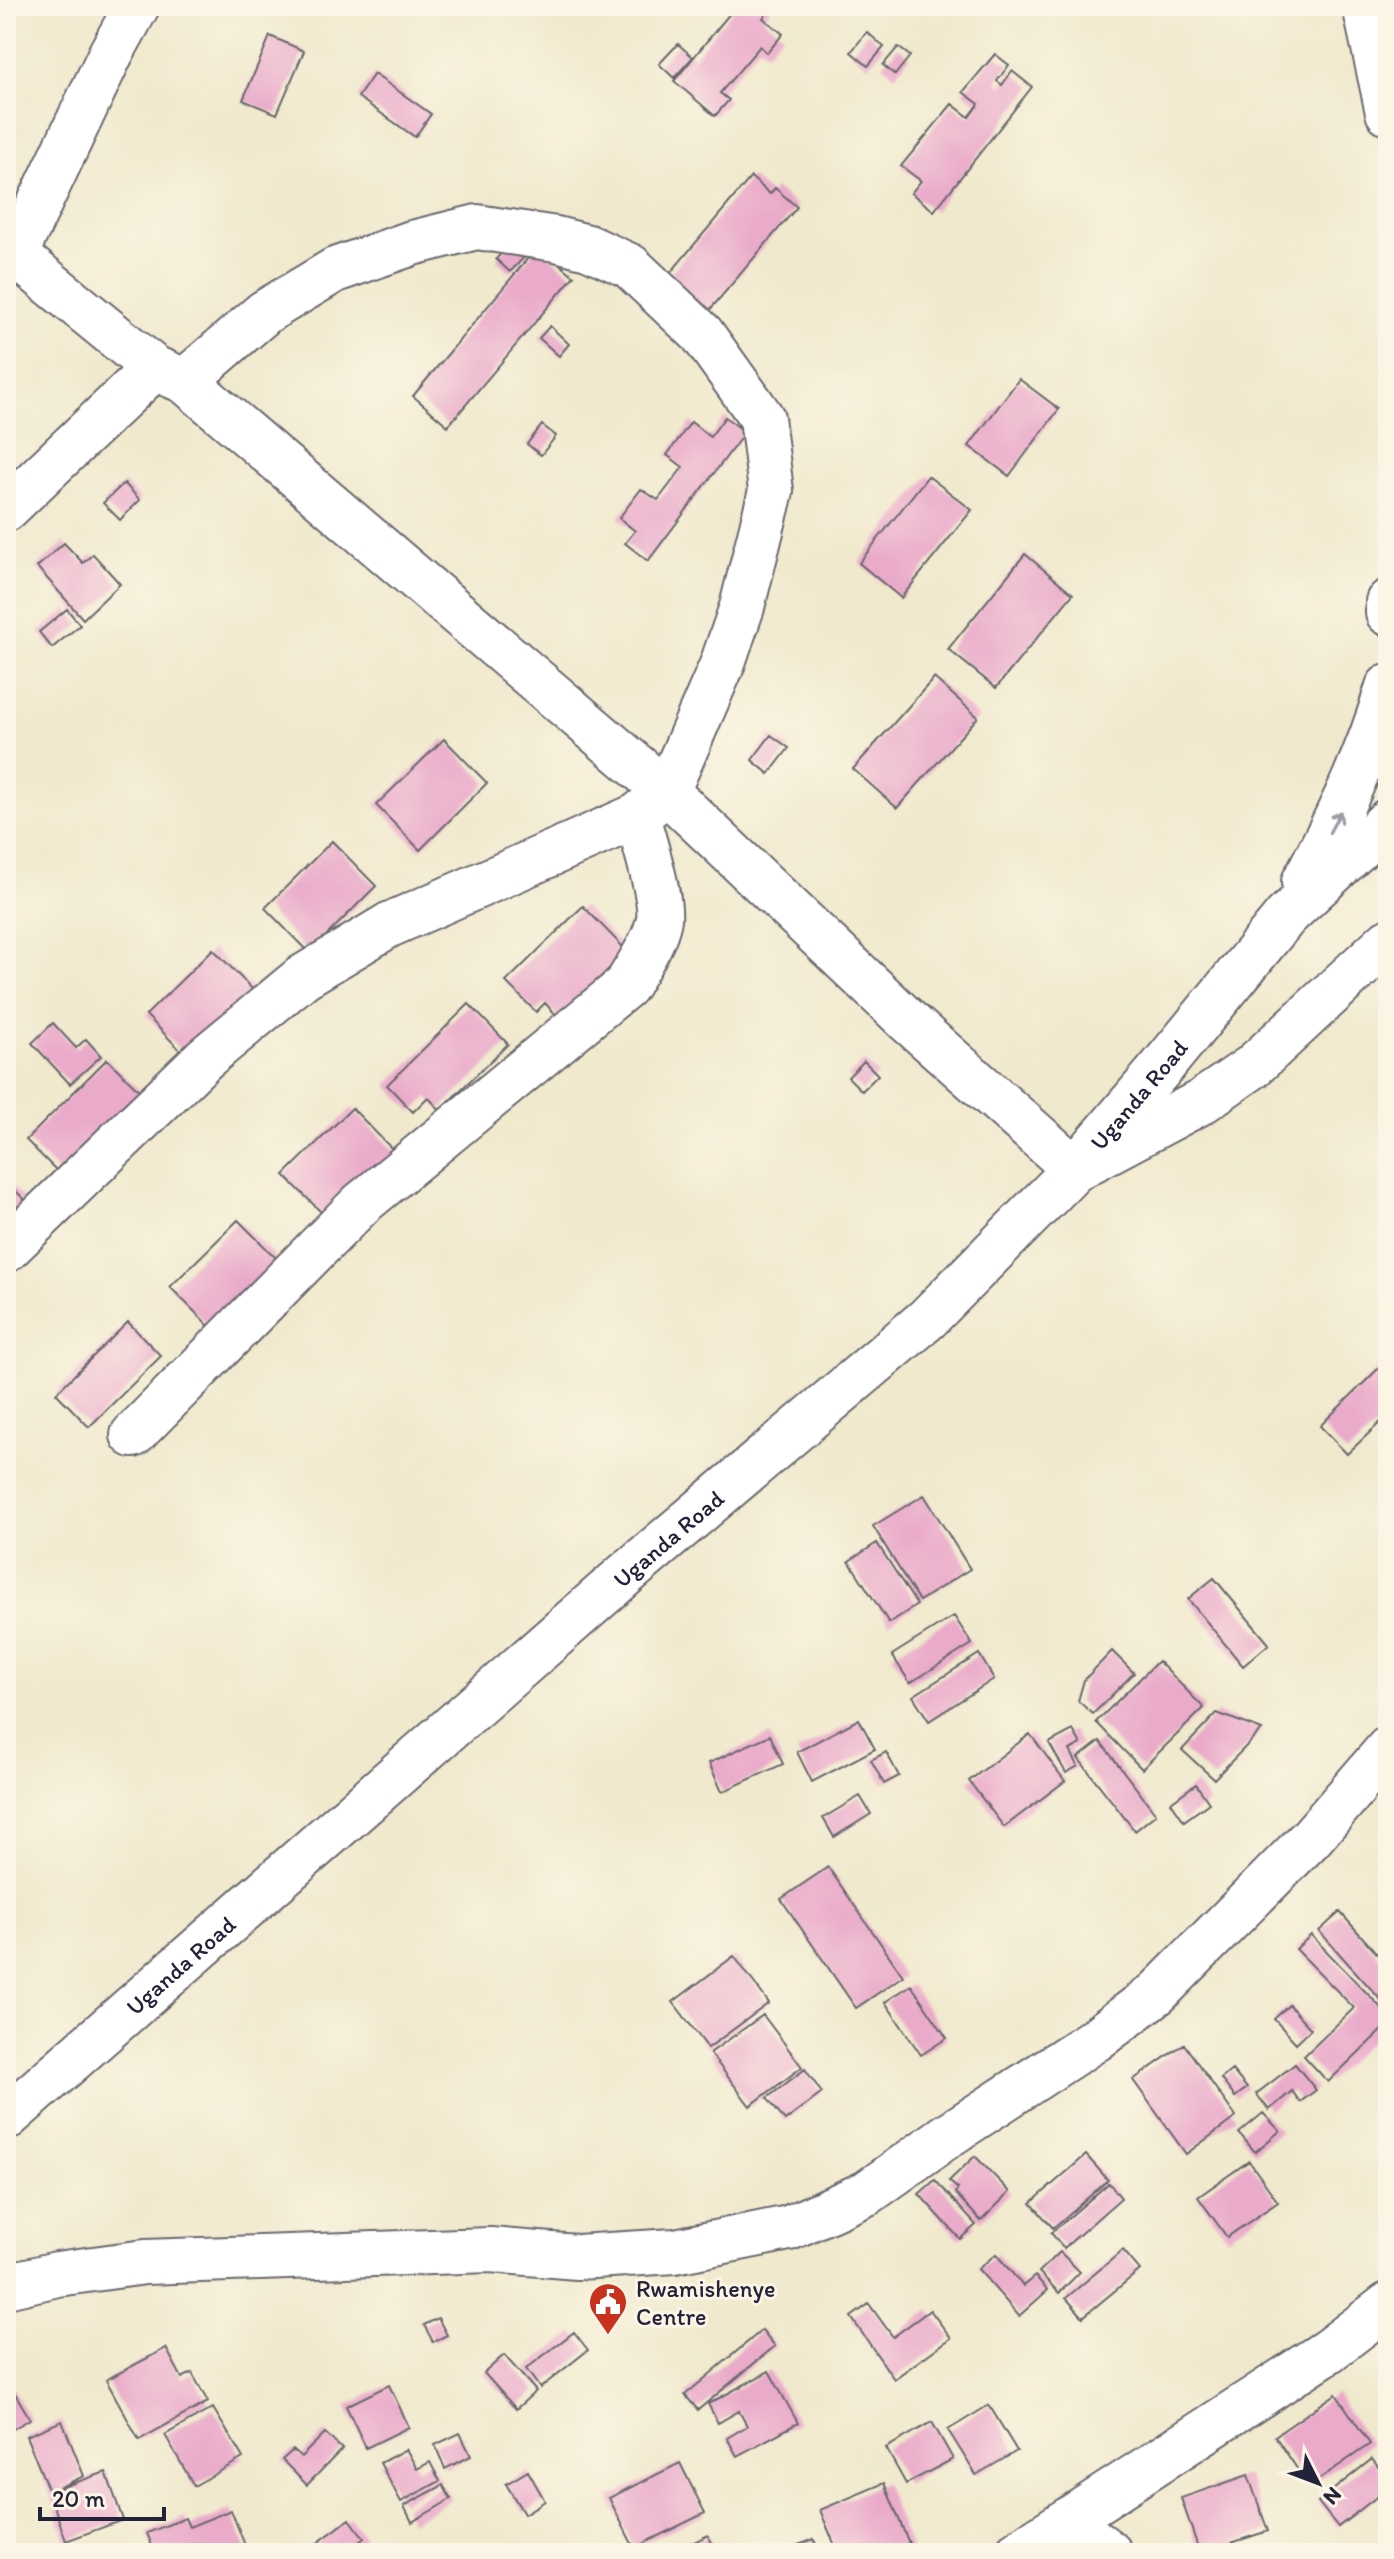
<svg xmlns="http://www.w3.org/2000/svg" width="1394" height="2559" font-family="Itim,sans-serif">
<rect width="100%" height="100%" fill="#fcf5e5"/>
<filter id="ink" filterUnits="userSpaceOnUse"><feTurbulence type="fractalNoise" baseFrequency=".0125" numOctaves="2"/><feDisplacementMap in="SourceGraphic" scale="16" xChannelSelector="R" yChannelSelector="G"/><feConvolveMatrix kernelMatrix="1 2 1 2 8 2 1 2 1" color-interpolation-filters="sRGB"/></filter>
<filter id="wash" filterUnits="userSpaceOnUse"><feTurbulence type="fractalNoise" baseFrequency=".006" numOctaves="4" result="noise"/><feDisplacementMap in="SourceGraphic" scale="32" xChannelSelector="R" yChannelSelector="G"/><feGaussianBlur stdDeviation="1.8" result="paint"/><feColorMatrix in="noise" values="0 0 0 0 0 0 0 0 0 0 0 0 0 0 0 0 0 1.4 0 .05"/><feComposite in="paint" operator="in"/></filter>
<g filter="url(#wash)">
<rect width="100%" height="100%" fill="#f0e9cd"/>
<g id="blocks">
<path fill="#eaaaca" d="M736,6H773L763,18L783,34L767,53L760,46L720,93L729,100L715,116L674,81Z
M867,32L884,47L868,66L851,52Z
M270,36L304,51L277,114L243,100Z
M678,44L693,57L674,78L659,64Z
M898,47L910,56L895,75L883,65Z
M995,54L1009,65L997,81L1002,85L1012,71L1032,87L934,211L911,193L921,181L901,166L952,104L969,117L979,104L963,92Z
M374,74L431,114L415,137L358,97Z
M751,177L770,194L775,188L797,207L687,337L646,302Z
M518,235L532,249L510,272L496,259Z
M538,246L574,276L448,426L413,396Z
M550,326L569,344L559,356L539,338Z
M1019,379L1059,409L1009,476L969,446Z
M725,417L745,432L648,561L625,543L635,531L619,518L641,489L658,500L683,467L667,455L691,422L710,437Z
M542,425L556,436L541,455L527,444Z
M928,476L972,510L901,598L859,563Z
M124,483L140,500L120,520L103,503Z
M64,543L83,563L93,554L120,584L83,619L37,567Z
M1025,554L1073,594L996,688L948,649Z
M67,609L80,625L52,648L39,632Z
M934,678L978,717L897,808L853,769Z
M771,735L789,748L769,774L752,760Z
M444,739L487,783L420,850L376,805Z
M332,841L376,886L309,953L265,908Z
M583,906L627,951L559,1018L545,1003L536,1012L506,982Z
M213,949L257,994L190,1060L146,1015Z
M469,1004L508,1044L440,1110L428,1097L413,1112L387,1085Z
M53,1023L76,1048L86,1039L101,1056L70,1084L32,1043Z
M107,1059L146,1097L64,1178L26,1140Z
M864,1061L878,1075L862,1091L848,1077Z
M352,1108L396,1153L329,1220L284,1175Z
M6,1181L25,1200L6,1218Z
M238,1220L282,1264L214,1331L170,1287Z
M128,1322L161,1356L89,1427L56,1393Z
M1388,1359V1415L1347,1454L1320,1426Z
M924,1495L970,1569L919,1601L873,1526Z
M877,1543L917,1605L889,1623L849,1561Z
M1214,1578L1269,1644L1243,1666L1188,1599Z
M954,1616L972,1644L910,1683L892,1655Z
M1112,1651L1134,1673L1093,1714L1078,1701L1084,1680Z
M979,1654L994,1679L929,1721L913,1696Z
M1158,1661L1204,1708L1142,1769L1096,1722Z
M1217,1713L1262,1730L1214,1779L1182,1750Z
M859,1719L875,1749L812,1782L797,1752Z
M1073,1730L1081,1744L1070,1750L1078,1766L1066,1773L1049,1743Z
M1030,1734L1065,1781L1004,1827L969,1781Z
M770,1735L783,1764L722,1792L709,1763Z
M1100,1741L1156,1814L1135,1831L1078,1758Z
M886,1752L899,1776L884,1784L871,1760Z
M1196,1784L1209,1803L1184,1821L1171,1802Z
M860,1796L871,1814L834,1837L823,1818Z
M828,1867L903,1976L856,2008L781,1899Z
M1340,1912L1388,1966V2008L1319,1931Z
M1311,1935L1388,2015V2024L1328,2082L1304,2056L1354,2008L1296,1949Z
M734,1956L769,2003L708,2048L673,2002Z
M911,1985L947,2038L921,2055L885,2002Z
M1289,2005L1311,2029L1296,2043L1274,2019Z
M763,2015L802,2067L750,2106L710,2053Z
M1184,2044L1236,2117L1186,2154L1133,2080Z
M1295,2064L1316,2090L1300,2102L1292,2091L1269,2110L1256,2094Z
M805,2069L822,2093L785,2121L767,2098Z
M1232,2070L1247,2088L1235,2097L1221,2079Z
M1263,2113L1280,2131L1255,2152L1239,2133Z
M1086,2155L1108,2180L1053,2228L1031,2203Z
M975,2156L1010,2192L981,2221L955,2193L958,2189L949,2181Z
M1249,2161L1278,2202L1227,2237L1198,2197Z
M935,2180L976,2225L960,2239L919,2194Z
M1109,2183L1121,2198L1064,2248L1051,2233Z
M1123,2250L1140,2270L1083,2317L1066,2298Z
M1060,2252L1080,2272L1059,2293L1039,2272Z
M996,2254L1023,2286L1035,2276L1048,2290L1019,2316L978,2269Z
M869,2304L893,2337L930,2310L951,2338L894,2379L851,2317Z
M438,2318L447,2335L433,2342L424,2325Z
M762,2330L775,2346L698,2410L685,2395Z
M574,2332L588,2350L540,2388L526,2369Z
M166,2348L182,2378L192,2373L208,2402L139,2440L106,2380Z
M504,2355L536,2391L516,2409L484,2373Z
M769,2371L798,2423L737,2456L727,2438L747,2426L739,2411L718,2423L708,2404Z
M6,2378L30,2419L6,2433Z
M389,2385L409,2427L366,2448L346,2406Z
M1336,2394L1370,2444L1309,2486L1275,2436Z
M989,2405L1017,2451L976,2475L948,2430Z
M213,2408L243,2458L194,2486L165,2435Z
M62,2421L84,2476L54,2490L106,2472L123,2520L66,2541L49,2491L26,2436Z
M932,2422L953,2459L906,2484L886,2448Z
M325,2433L342,2449L307,2485L282,2460L293,2450L301,2457Z
M460,2433L471,2456L445,2469L435,2445Z
M406,2449L417,2469L430,2462L440,2481L401,2502L380,2463Z
M1372,2459L1388,2480V2488L1338,2527L1318,2502Z
M680,2463L705,2513L634,2548L609,2498Z
M528,2471L545,2501L524,2514L506,2484Z
M1248,2475L1268,2531L1200,2553L1181,2498Z
M884,2483L913,2553H838L820,2510Z
M443,2485L451,2499L412,2522L404,2506Z
M231,2510L248,2553H155L147,2533L185,2518L189,2527Z
M350,2519L364,2538L345,2553H317L312,2547Z
M708,2535L717,2553H672Z
M814,2539L819,2553H778Z"/>
</g>
</g>
<g filter="url(#ink)">
<use href="#blocks" fill-opacity="0" stroke="#6a686e" stroke-width="2"/>
<g fill="none" stroke-linecap="round" stroke-linejoin="round">
<g stroke="#6a686e" stroke-width="48">
<path id="street" d="M6,247L154,368L185,381L667,792L908,1021L1075,1169L1201,1102L1252,1067L1388,941
M15,255L111,53L137,6
M6,509L154,368
M6,1250L205,1058L303,977L389,925L637,816L667,792L722,665L742,607L771,491L762,418L702,334L630,266L588,247L556,239L477,227L412,243L335,270L265,312L185,381
M133,1435L361,1204L626,986C637,966 655,942 659,919C662,898 643,838 637,816
M6,2286L57,2274L145,2262L490,2250L577,2257L675,2251L789,2228L867,2193L947,2136L1096,2039L1157,1993L1311,1838L1388,1749
M1068,2521L1110,2553
M1017,2553L1328,2351L1388,2305"/>
</g>
<g stroke="#6a686e" stroke-width="48">
<g id="primary">
<path d="M1304,882C1337,819 1368,756 1388,687"/>
<path id="s1" d="M6,2118L626,1574L927,1319L1075,1169L1162,1067L1286,916L1388,821"/>
</g>
</g>
<g stroke="#6a686e" stroke-width="48">
<path id="highway" d="M1365,6L1388,112
M1388,602V613"/>
</g>
<use href="#street" stroke="#fff" stroke-width="44"/>
<use href="#primary" stroke="#fff" stroke-width="44"/>
<use href="#highway" stroke="#fff" stroke-width="44"/>
</g>
<defs><path id="oneway-shaft" d="M-6 0H5M1.5-3L5.5 0L1.5 3" fill="none" stroke-width="1.6" stroke-linecap="round" stroke-linejoin="round" transform="scale(2)"/></defs>
<use stroke="#9c9ca7" href="#oneway-shaft" transform="translate(1335 822) rotate(-62)"/>
</g>
<defs>
<g id="civic-pin" transform="scale(2)"><path d="M0 17L-7.5 6A9.5 9.5 0 1 1 7.5 6Z" fill="#c8321e" stroke="#fcf5e5"/><path d="M-.6-6.5H3V-4.5H.6V-3L4-1V1h2V6H-6V1h2V-1L-.6-3ZM-1.2 2.5V6h2.4V2.5Z" fill="#fff"/></g>
</defs>
<g fill-rule="evenodd">
<use href="#civic-pin" x="608" y="2302"/>
</g>
<g text-anchor="middle" dominant-baseline="central" stroke-width="6" stroke-linejoin="round" paint-order="stroke">
<g font-size="24" fill="#22223b" stroke="#fcf5e5">
<text stroke="none"><textPath href="#s1" startOffset="1528">Uganda Road</textPath></text>
<text stroke="none"><textPath href="#s1" startOffset="880">Uganda Road</textPath></text>
<text stroke="none"><textPath href="#s1" startOffset="232">Uganda Road</textPath></text>
</g>
<g font-size="24" fill="#22223b" stroke="#fcf5e5" text-anchor="start">
<text x="636" y="2288">Rwamishenye<tspan x="636" dy="28">Centre</tspan></text>
</g>
</g>
<rect width="1394" height="2559" fill="none" stroke="#fcf5e5" stroke-width="32"/>
<g transform="translate(1318 2483) rotate(132)" stroke="#fcf5e5" stroke-width="6" paint-order="stroke">
<path d="M0-6L14 30L0 20L-14 30Z" fill="#22223b"/>
<text y="-12" font-size="22" font-weight="bold" text-anchor="middle" fill="#22223b">N</text>
</g>
<path d="M40 2507v12h124v-12" fill="none" stroke="#22223b" stroke-width="4"/>
<text x="52" y="2507" font-size="24" fill="#22223b" stroke="#fcf5e5" stroke-width="6" paint-order="stroke">20 m</text>
</svg>
